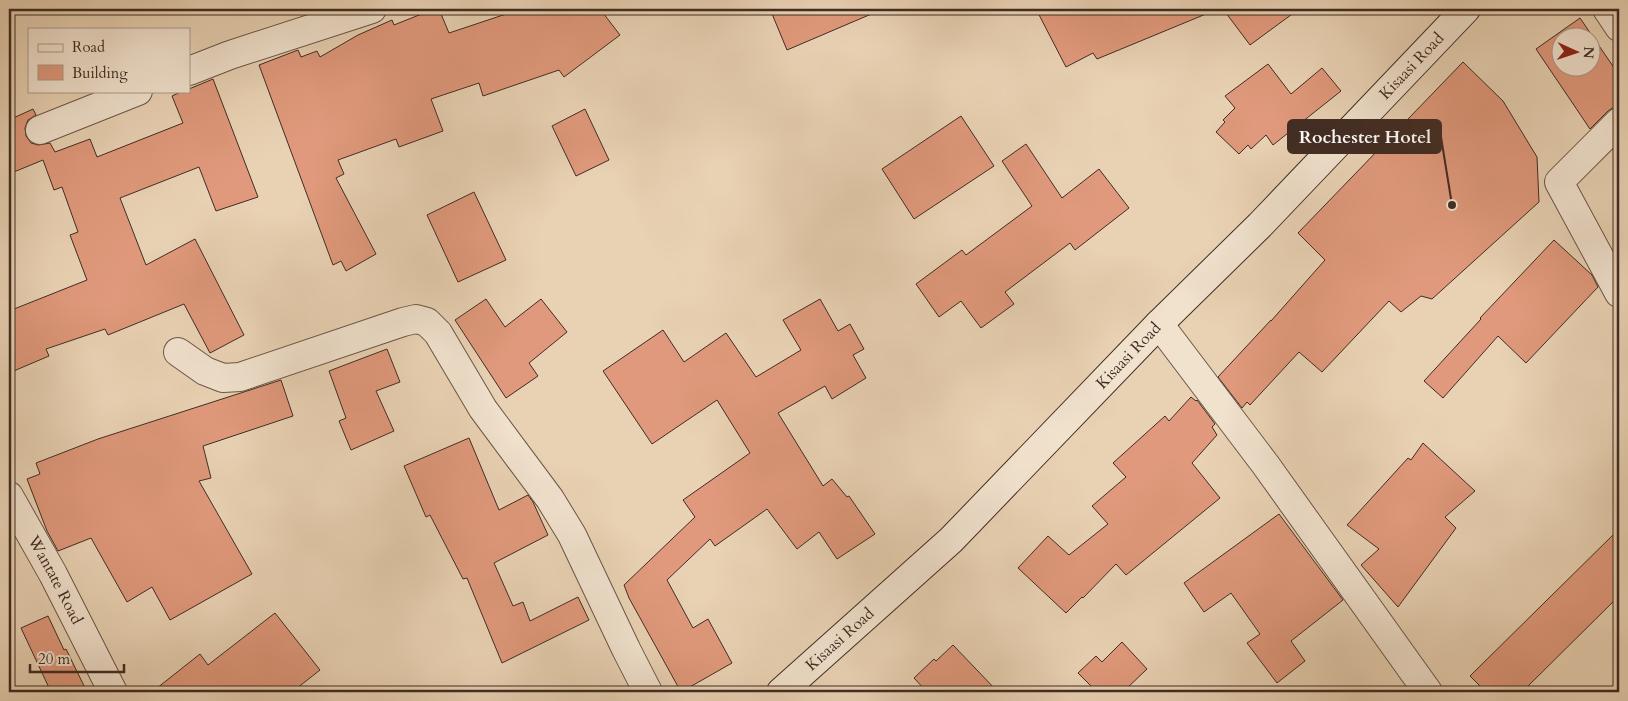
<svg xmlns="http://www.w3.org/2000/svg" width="1628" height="701" font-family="Cardo,serif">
<rect width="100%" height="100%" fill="#e9d2b4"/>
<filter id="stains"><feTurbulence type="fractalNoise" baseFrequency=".004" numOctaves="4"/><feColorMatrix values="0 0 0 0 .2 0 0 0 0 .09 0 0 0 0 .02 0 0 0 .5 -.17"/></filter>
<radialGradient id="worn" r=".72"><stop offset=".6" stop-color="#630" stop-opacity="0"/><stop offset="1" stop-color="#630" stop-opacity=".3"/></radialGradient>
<path fill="#e0997c" stroke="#412c23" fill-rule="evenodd" d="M434,9H439L449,33L521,9H600L620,35L564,77L559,70L483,96L479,83L431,99L443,131L399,147L396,139L338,160L344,174L336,178L376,254L346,271L341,261L333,265L259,65L298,50L301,57L317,51L320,57L358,35L392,20L394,25Z
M770,9H883L787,50Z
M1036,9H1218L1097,59L1093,53L1066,67Z
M1223,9H1299L1250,45Z
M1580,18L1619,75V107H1614L1608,111L1590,129L1536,49ZM1560,38H1590V68H1560Z
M1463,62L1503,101L1537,157L1539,202L1432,299L1421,296L1401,312L1389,301L1322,372L1299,352L1250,405L1247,402L1242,408L1218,377L1271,320V321L1325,260L1298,233Z
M1268,64L1291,94L1322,68L1341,91L1273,145L1266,135L1251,149L1248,145L1239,154L1216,132L1225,122L1223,120L1235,108L1225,96Z
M213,79L258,197L216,211L199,167L120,198L146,265L195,239L244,335L210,353L184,304L108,335L105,329L46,349L49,356L9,373V311L87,280L70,235L78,232L62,187L54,190L43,160L9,174V120L33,109L36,115L28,120L25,128L26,136L31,143L38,145L50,143L55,152L90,139L97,157L183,123L172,96L183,91H189V89Z
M585,109L609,160L576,176L552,126Z
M961,116L994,166L914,219L882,169Z
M1026,144L1062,198L1099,169L1129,208L1075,250L1070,243L1005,292L1014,304L981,328L961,301L939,317L916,284L962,250L966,255L1032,206L1002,161Z
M474,192L506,260L458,282L427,215Z
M1554,240L1592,275L1598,287L1526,363L1498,336L1443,398L1424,381L1481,319L1480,318Z
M486,299L505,327L541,299L567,332L529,363L538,376L506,398L455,320Z
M820,299L838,331L850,324L864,349L853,355L866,378L832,399L825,386L778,413L823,486L832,479L847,497L849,496L875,534L837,559L819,532L797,549L767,509L715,546L710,539L667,580L693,628L708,619L732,663L681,692L629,598L624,585L695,517L683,500L750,453L717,400L652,444L603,371L663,330L684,362L726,333L756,377L801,350L783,320Z
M387,349L400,382L376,391L394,431L351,450L339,421L346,418L329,371Z
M281,380L293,416L203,446L211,478L199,481L252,574L170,620L152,587L127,602L91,538L58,551L47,531L27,479L40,474L36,463L98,439Z
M1191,397L1196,401L1197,400L1215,424L1212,427L1217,435L1192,463L1220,498L1126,575L1116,564L1083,598L1082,597L1066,613L1018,568L1048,536L1069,555L1108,524L1092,506L1126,477L1113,463L1165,416L1169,421Z
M469,438L499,510L528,495L533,502L548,535L494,563L513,606L523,602L530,621L578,597L589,620L502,663L467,578L463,579L430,515L426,517L404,466Z
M1423,443L1475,491L1445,517L1456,528L1398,607L1361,565L1379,549L1347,525L1408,458L1411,460Z
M1279,514L1343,600L1291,641L1305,661L1277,683L1247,643L1260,634L1231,593L1204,612L1184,583Z
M1619,529V596L1522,692H1486L1470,676Z
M275,613L320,670L292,692H152L200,654L208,665Z
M48,616L64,650L66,649L87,692H51L21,628Z
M1122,642L1147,669L1123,692H1097L1078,673L1096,656L1102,662Z
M953,645L998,692H927L914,678L934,659L936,661Z"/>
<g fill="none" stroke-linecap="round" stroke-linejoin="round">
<g stroke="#6b5647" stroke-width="30">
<g id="street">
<path d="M1607,9L1619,27"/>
<path d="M189,71L230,55L372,9"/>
<path d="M1619,122L1559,182L1619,293"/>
<path d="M40,130L138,91"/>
<path d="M1159,324L1265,464L1428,692"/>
<path d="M178,352L205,371L223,378L240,377L403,322L416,319L427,322L438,333L483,409L550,499L572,535L626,649L648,692"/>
<path id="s1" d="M9,496L53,574L113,692"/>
</g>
</g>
<g stroke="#412c23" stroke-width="30">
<g id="secondary">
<path id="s2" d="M781,692L951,540L1159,324L1260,225L1466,9"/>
</g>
</g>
<use href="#street" stroke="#f1e2ce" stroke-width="28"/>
<use href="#secondary" stroke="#f1e2ce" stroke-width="28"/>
</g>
<g text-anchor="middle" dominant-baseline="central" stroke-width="4.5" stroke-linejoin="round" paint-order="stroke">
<g font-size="16" fill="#412c23" stroke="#f1e2ce">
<text stroke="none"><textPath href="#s2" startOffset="889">Kisaasi Road</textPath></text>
<text stroke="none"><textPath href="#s2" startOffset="484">Kisaasi Road</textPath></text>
<text stroke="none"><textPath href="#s1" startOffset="96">Wantate Road</textPath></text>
<text stroke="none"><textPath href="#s2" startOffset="79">Kisaasi Road</textPath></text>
</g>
</g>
<path fill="none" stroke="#412c23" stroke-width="2" d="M1452 205L1441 137"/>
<circle fill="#412c23" stroke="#f1e2ce" stroke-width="2" cx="1452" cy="205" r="5"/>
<rect fill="#412c23" stroke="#412c23" stroke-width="2" x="1288" y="120" width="153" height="33" rx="5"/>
<g font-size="18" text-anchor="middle" font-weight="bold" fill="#fff">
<text x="1365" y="143">Rochester Hotel</text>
</g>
<rect width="1628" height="701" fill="none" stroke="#e9d2b4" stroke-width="30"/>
<rect x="10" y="10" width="1608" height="681" fill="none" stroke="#412c23" stroke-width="2.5"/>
<rect x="15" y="15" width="1598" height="671" fill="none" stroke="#412c23"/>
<rect x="28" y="28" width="162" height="65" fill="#f1e2ce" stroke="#ab998a"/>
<rect x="38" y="44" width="25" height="8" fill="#f1e2ce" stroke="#ab998a"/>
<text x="72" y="52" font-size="15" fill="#412c23">Road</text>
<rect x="38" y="65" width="25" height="15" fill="#e0997c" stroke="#ab998a"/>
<text x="72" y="78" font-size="15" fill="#412c23">Building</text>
<g transform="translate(1576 52) rotate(93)"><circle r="24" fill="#f1e2ce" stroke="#ab998a"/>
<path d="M0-4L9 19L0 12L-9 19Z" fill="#8f2418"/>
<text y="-8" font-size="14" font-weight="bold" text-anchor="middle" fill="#412c23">N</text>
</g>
<path d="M30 664v8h94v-8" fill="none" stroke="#412c23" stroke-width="2.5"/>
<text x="38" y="664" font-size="15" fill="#412c23" stroke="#f1e2ce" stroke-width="4" paint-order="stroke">20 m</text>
<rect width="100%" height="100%" filter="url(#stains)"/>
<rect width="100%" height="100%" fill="url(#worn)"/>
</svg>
